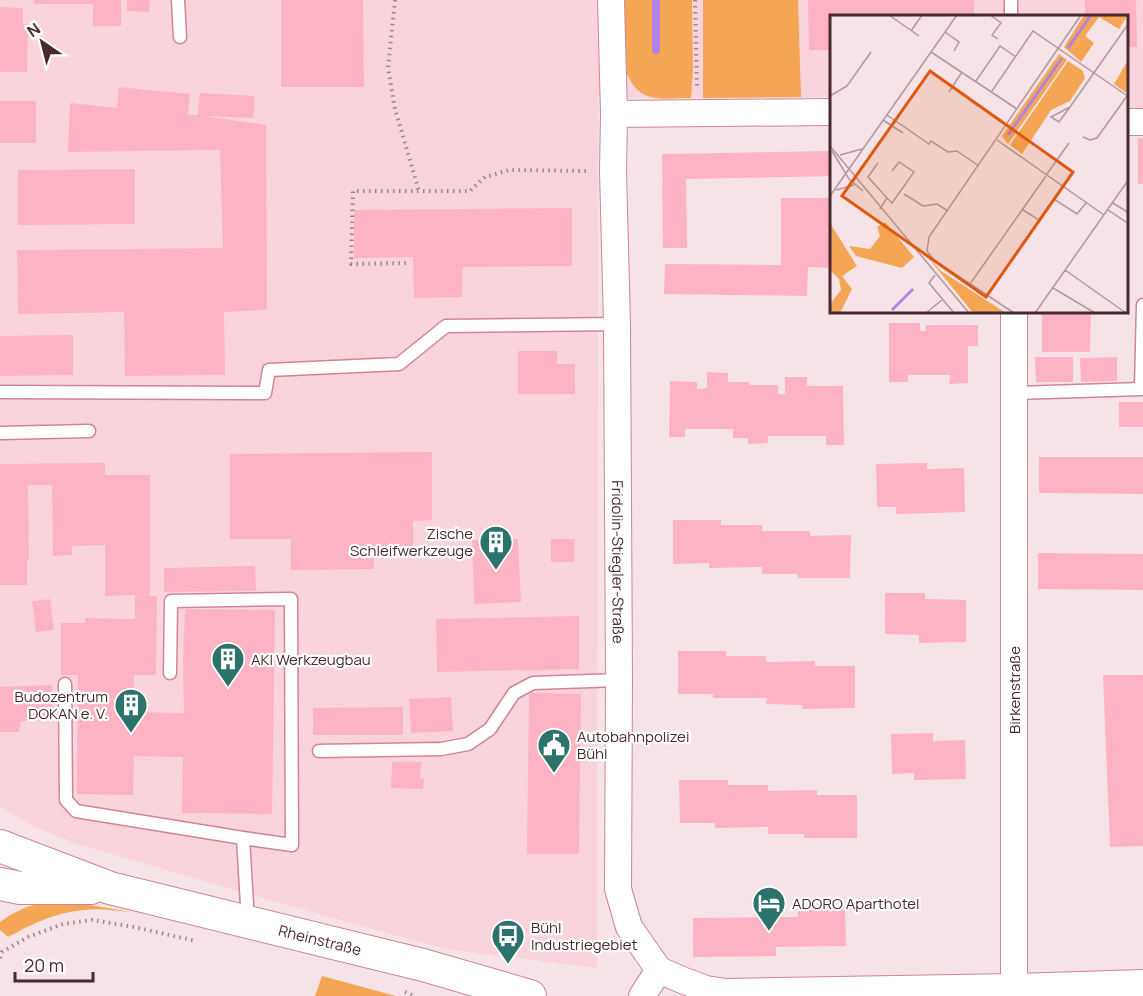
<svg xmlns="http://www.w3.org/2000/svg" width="1143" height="996" font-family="Manrope,sans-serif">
<rect width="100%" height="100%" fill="#f5e3e7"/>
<path fill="#fad4dc" d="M0,0H1143V110H1127L1126,16H831V97L655,98L598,96L597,968L445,949L318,914L77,844L35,827L0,807Z"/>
<path fill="#f5a654" d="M623,0H692L693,71L691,98C662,98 641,105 627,74Z
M703,0H798L801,97L703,98Z
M60,900L131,912C116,911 99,908 84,910C56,912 32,924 8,937L0,930V922C19,908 37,902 60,900Z
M322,976L396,996H397H315Z"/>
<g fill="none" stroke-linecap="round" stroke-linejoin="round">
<path stroke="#b082e4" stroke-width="8" d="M656,0V50"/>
</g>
<path fill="#fdb3c4" d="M34,0H121V26H93V4H34Z
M127,0H150L149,12L127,11Z
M281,0H363L364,87H281Z
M808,0H974V16H831V50H809Z
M1085,0H1136L1137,47H1126V16H1085Z
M0,7L23,8V24H28L27,72H0Z
M119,87L190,94L188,115H198L200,93L255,96L253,118L203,116L266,125L267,310L224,312L225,375L125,376L124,312L18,314L17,250L223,248L220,150L68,152L70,103L117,108Z
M0,101H36V143H0Z
M1138,138H1143V184H1138Z
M831,151V176L686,179L687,248H663L662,154Z
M135,169V224L18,225V170Z
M781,198H830V268L808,267L807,296L664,294L665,264L781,265Z
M572,208V266L462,267V297L414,298L413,257L354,258V210Z
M1042,312H1091L1090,352H1042Z
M889,323H920V331H926V325H978V346H968V383L949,384L950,375H908V382H889Z
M73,335V375L0,376V336Z
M518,351H557V364H575V394H518Z
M1035,357H1073V382H1036Z
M1117,357V381L1081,382L1080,358Z
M707,372L728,373V382H749V385H778V394H785V377H807V386H843L844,445H826V436H768V443L748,444V438H733V429H685V437H669L670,381L697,382V389L707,388Z
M1119,402H1143V427H1119Z
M432,452V520L413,521V550H374V569L291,570V539H230V454Z
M1039,457H1143V494L1039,493Z
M105,463V475H150V596H157L156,675H134L133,712L184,713L183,663L185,609L275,610L272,814L182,813L183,757L134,756L133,795L77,794L78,675H61V623H85V618L135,619V595L105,596V545L72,546V555L53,556L52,485H28L29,560H27V585H0V464Z
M927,463V469L964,468L965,512L896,514V507H877L876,464Z
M673,520H721V525H762V531H810V536L851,535L850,578H798L797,574H762V567L709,568V563L673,564Z
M518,539L521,602L474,604L472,540Z
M551,539H574V562H551Z
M1038,553L1143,554V590L1038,589Z
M255,566L256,591L164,592V568Z
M885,593H925V599L966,600V642L919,643V635L885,634Z
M50,599L54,630L36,632L32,601Z
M579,616V669L437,672L436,619Z
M678,651H726V656H766V662L815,661V666H855V708L802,709L803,705L766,704L767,698H713V694H678Z
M1103,675H1143V846L1110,847Z
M52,685L53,720L21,721L19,732H0V687Z
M529,693L581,694L579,854H527Z
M451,697L453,731L411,733L409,699Z
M403,707V735H313V708Z
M933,733V741L965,740L966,779L914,780V773L892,774L891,734Z
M392,762H421L420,778H424L423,789L391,788Z
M679,780H728V785H768V791L817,790V795H857V838H804V834H768V827L715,828V823H680Z
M845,906L846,946L776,947V956L693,957V918L798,917V907Z"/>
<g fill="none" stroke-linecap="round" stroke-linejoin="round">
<g stroke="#d18496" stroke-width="15">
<path id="service" d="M178,0L180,37
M1011,16V0
M0,392L265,393L269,370L399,364L446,326L617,324
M1014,393L1141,389L1143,305
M0,433L89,431
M170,673L171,601L291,599L292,845L243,838
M65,684L66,800L76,811L243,838L248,922
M319,751L441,749L468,744L490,729L514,693L533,683L619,680"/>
</g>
<g stroke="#d18496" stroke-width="28">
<g id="minor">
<path id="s1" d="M611,0L614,114L613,171L617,324L619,680L618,889L629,927L659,970L682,980L706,989L726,992L1014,987L1143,983"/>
<path d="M614,114L831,112"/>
<path d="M1126,122H1143"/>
<path d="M1014,987V312"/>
<path d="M642,996L659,970"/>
</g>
</g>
<g stroke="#d18496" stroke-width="34">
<g id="tertiary">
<path id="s2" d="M0,846L110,888L423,965L530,996"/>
<path d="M0,884L20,888H91"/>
</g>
</g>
<path stroke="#9f868c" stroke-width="4" stroke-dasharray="1.5 4.5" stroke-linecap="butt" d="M395,0L388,68L395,109L419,191
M695,0L697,89
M406,263L351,264L353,191H470L485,177L509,170L588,171
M0,958L2,952L28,937L63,924L92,920L134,927L196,941
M405,992L414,996"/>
<use href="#service" stroke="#fff" stroke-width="12"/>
<use href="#minor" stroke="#fff" stroke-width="26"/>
<use href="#tertiary" stroke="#fff" stroke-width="32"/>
</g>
<defs>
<g id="building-pin" transform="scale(1.725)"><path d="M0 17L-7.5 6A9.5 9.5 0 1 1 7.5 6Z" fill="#2c736b" stroke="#fff"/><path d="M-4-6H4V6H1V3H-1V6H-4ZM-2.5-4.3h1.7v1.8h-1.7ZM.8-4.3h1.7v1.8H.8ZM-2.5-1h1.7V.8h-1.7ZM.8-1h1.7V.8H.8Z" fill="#fff"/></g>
<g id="civic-pin" transform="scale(1.725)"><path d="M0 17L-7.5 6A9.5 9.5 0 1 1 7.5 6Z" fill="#2c736b" stroke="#fff"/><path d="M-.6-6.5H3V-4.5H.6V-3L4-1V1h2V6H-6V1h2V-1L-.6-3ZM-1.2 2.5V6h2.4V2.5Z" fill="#fff"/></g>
<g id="hotel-pin" transform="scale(1.725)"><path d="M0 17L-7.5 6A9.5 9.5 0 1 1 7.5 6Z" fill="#2c736b" stroke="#fff"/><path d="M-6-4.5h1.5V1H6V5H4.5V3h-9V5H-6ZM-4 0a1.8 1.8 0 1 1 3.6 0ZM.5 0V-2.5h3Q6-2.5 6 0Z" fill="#fff"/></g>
<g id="bus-pin" transform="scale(1.725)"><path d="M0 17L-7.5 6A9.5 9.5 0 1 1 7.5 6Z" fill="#2c736b" stroke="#fff"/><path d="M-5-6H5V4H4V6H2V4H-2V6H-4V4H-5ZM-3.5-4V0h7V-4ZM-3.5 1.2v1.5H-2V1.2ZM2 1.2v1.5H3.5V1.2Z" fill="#fff"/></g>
</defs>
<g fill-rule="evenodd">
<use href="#building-pin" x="496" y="542"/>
<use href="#building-pin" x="228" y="659"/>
<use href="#building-pin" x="131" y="705"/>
<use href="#civic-pin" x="554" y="745"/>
<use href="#hotel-pin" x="769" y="903"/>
<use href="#bus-pin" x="508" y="936"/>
</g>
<g text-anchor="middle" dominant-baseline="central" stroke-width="4.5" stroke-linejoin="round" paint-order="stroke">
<g font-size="15" fill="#492931" stroke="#fff" text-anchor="start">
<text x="473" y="533" text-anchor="end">Zische<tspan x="473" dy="17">Schleifwerkzeuge</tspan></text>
<text x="251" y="659">AKI Werkzeugbau</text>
<text x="108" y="696" text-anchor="end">Budozentrum<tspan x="108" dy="17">DOKAN e. V.</tspan></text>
<text x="577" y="736">Autobahnpolizei<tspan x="577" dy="17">Bühl</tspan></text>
<text x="792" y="903">ADORO Aparthotel</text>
<text x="531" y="927">Bühl<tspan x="531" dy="17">Industriegebiet</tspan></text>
</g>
<g font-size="15" fill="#492931" stroke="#fff">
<text stroke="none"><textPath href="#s1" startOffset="562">Fridolin-Stiegler-Straße</textPath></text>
<text transform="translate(1014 690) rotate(-90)">Birkenstraße</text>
<text stroke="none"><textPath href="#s2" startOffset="334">Rheinstraße</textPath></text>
</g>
</g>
<g transform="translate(830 15)">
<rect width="298" height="298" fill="#f5e3e7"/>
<path d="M254,0H298L289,14L269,2L255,21L264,28L251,47L234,32ZM229,39L237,45L178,129L172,121ZM298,45V79L284,69ZM238,46L253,56L255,63L240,86L221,95L192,139L180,130ZM55,207L84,242L72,253L26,241L19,231L40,234L50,221L47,212ZM0,208L27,251L12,261L22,274L10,298H0V289L11,275L9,264L0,255ZM96,240L111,256L176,298H143Z" fill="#f5a654"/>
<path fill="none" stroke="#b082e4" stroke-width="3" d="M238,33L261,0M178,120L232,43M62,295L83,274"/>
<path fill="none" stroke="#b0999e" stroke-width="1.5" d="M59,0L89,21M160,0L171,8L162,20L168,24M81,16L92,0M115,17L129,27L124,36M101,37L187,94M146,66L170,31L186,42M162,76L203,16L299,82M119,77L132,57M0,81L17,71L41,37M240,92L221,102L229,107L240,92L275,42L299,8M57,100L99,129L101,126L118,137L127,136L149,151M53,105L73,118M253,122L260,125L267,123L297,81M167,125L274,200M0,131L139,298M2,136L19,164L33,176M10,140L32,134M48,148L38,162L57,183L50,194M217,159L239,128M6,175L24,170M74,179L93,191L107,189L118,196M0,181L127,0M57,183L62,188L84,157L69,147L62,156M283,188L299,198M193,195L209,205L224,184L247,199L256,188M278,195L299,209M97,236L99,222L251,0M97,236L104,245L184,298M235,255L296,298M105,260L99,268L124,298M140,269L216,161M223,273L265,298M96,298L112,285M205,298L299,164"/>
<path fill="#e0570e" fill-opacity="0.15" stroke="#e0570e" stroke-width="3" d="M100,56L243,157L156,282L12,181Z"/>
<rect width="298" height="298" fill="none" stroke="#492931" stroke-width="3"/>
</g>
<g transform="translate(42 42) rotate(325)" stroke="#ffffff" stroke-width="4.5" paint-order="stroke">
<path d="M0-4.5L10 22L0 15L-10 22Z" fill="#492931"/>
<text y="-9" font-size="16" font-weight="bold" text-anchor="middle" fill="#492931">N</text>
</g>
<path d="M15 972v9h78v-9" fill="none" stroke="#492931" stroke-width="3"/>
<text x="24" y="972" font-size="18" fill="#492931" stroke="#ffffff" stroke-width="4.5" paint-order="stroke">20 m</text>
</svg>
